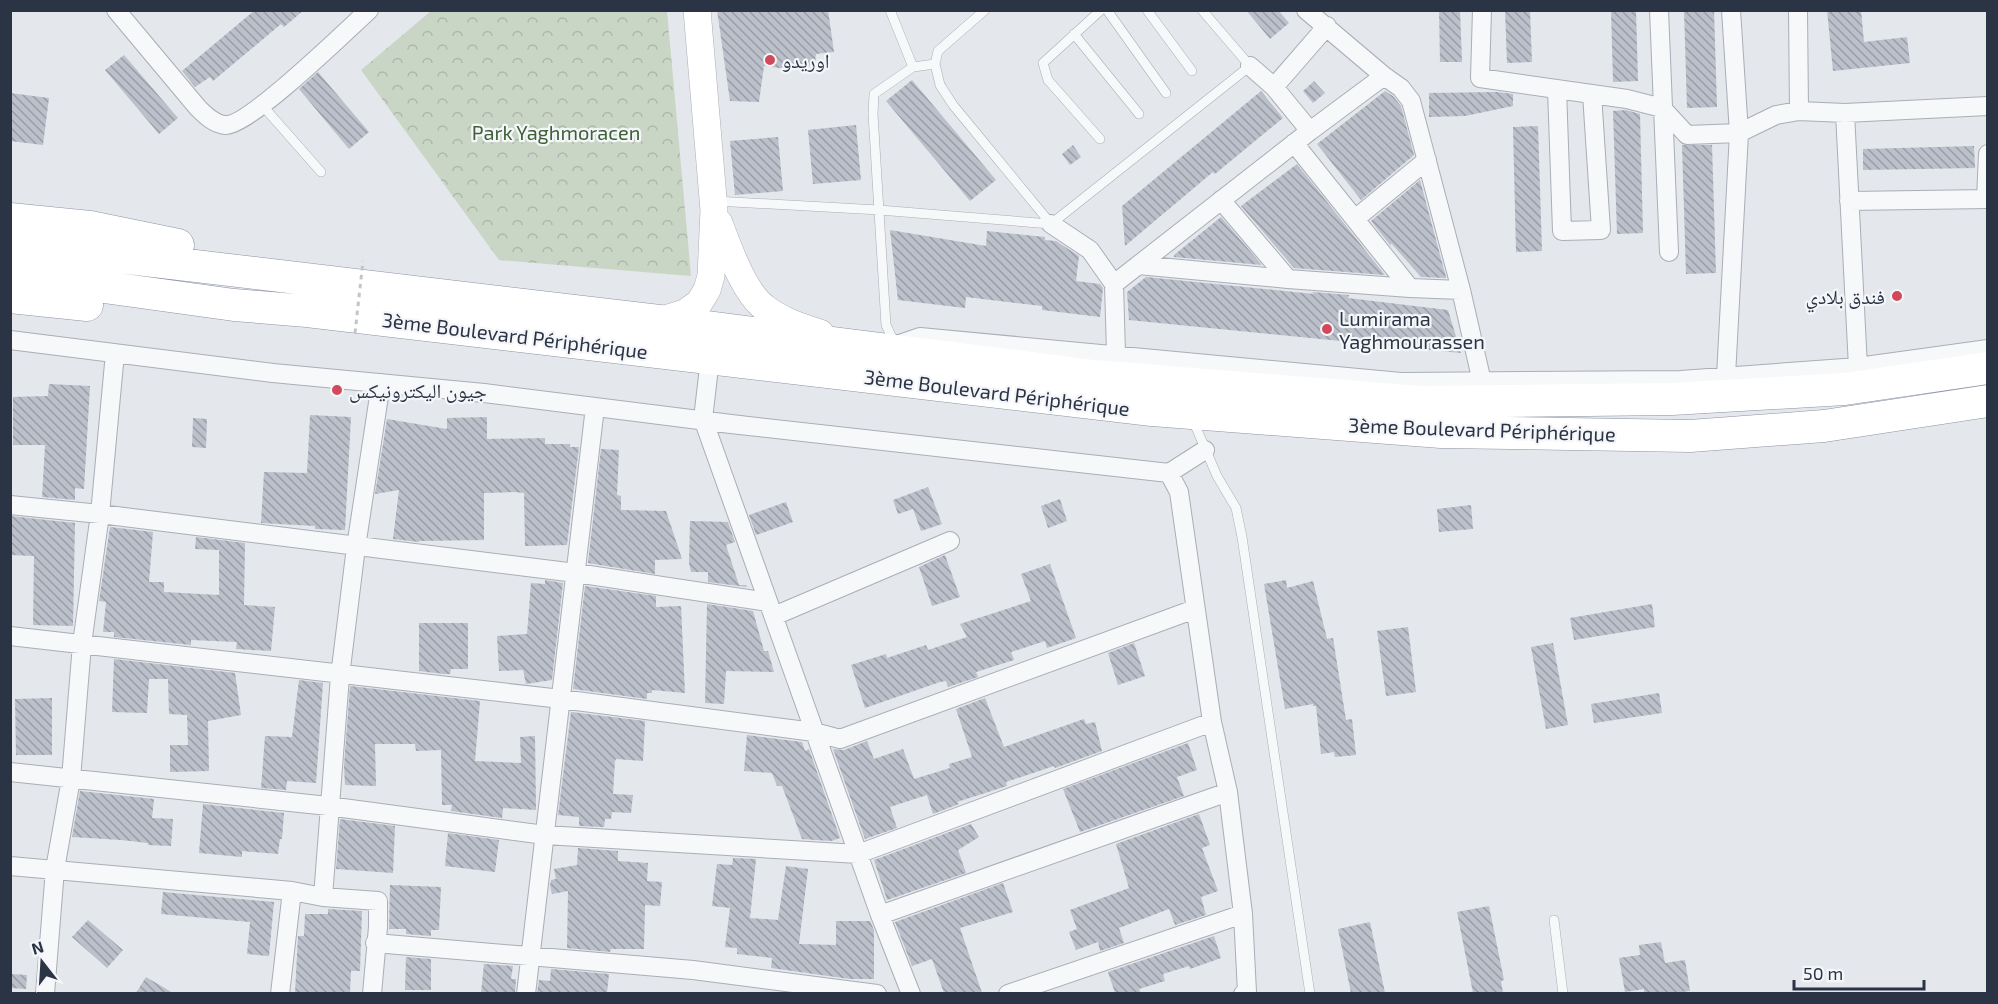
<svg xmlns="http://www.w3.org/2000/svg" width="1998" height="1004" font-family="'Exo 2','Noto Naskh Arabic',sans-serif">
<defs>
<pattern id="forest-crowns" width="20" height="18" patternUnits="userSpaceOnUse" patternTransform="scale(1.5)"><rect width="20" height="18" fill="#c9d6c5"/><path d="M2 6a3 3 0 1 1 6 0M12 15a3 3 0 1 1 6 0" fill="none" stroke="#adb8ab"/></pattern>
<pattern id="building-back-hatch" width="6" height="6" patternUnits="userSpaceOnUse" patternTransform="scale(1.5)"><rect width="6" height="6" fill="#bbc0ca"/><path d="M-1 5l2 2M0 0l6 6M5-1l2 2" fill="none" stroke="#989da6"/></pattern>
</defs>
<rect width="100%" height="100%" fill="#e4e7ec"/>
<path fill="url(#forest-crowns)" d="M431,11H667L691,276L499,260L361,70Z"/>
<path fill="url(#building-back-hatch)" d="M255,10H304L284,27L281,24L213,81L210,77L195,87L182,71Z
M717,10H828L834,52L816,54L815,65L787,69L764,66L759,102L730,101Z
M1246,10H1278L1289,23L1270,39Z
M1439,10H1460L1462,62H1440Z
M1505,10H1530L1532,62L1507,63Z
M1611,10H1636L1638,81L1613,82Z
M1684,10H1714L1717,107L1687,108Z
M1827,10H1861L1864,42L1907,37L1910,63L1833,71Z
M124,55L178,118L159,134L105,70Z
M318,72L369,132L349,149L299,89Z
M912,80L996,180L970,201L886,101Z
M1314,81L1325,93L1313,103L1303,91Z
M1261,91L1283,118L1215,174L1213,172L1125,246L1122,206Z
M1385,91L1393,96L1401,106L1414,155L1361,200L1317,144Z
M1497,92L1513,94V106L1465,116L1429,117V93Z
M10,93L49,98L43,145L10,141Z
M1626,110L1640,114L1643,233L1617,234L1613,111Z
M856,125L861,180L813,184L808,130Z
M1538,126L1542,251L1516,252L1513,127Z
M778,137L783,191L735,195L730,141Z
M1073,145L1081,157L1070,165L1062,154Z
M1682,145H1712L1716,273L1686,274Z
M1974,146L1975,168L1863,170V149Z
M1297,164L1385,275L1294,268L1241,206Z
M1420,180L1446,277V278L1421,277L1391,243V246L1371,221Z
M1221,217L1262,265L1174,257V255Z
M890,230L986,246L987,231L1045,237V240L1056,241L1079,256L1076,281L1100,284L1103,288L1100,317L1042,310V306L966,297L965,308L898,300Z
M1146,277L1314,294L1312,292L1349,295L1348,298L1448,310L1461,353L1129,320L1127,292Z
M49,384L90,386L84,489L75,488V500L42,497L45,445H13V397L48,396Z
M310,415L351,417L345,530L315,529V526L261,523L264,472L307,473Z
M487,417V439L545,438V444H570V447H579L567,545L525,546L524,493L514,492L484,493V540L419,541V542L393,539L399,490L375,494L387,419L447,429V418Z
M193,418L207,419L206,448L192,447Z
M601,449L619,450L617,495L621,496V510L666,511L682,559L655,560V574L588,563Z
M928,487L942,524L921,531L913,509L898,514L893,500Z
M1060,499L1067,521L1048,528L1041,506Z
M786,502L793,522L756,535L749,515Z
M1471,505L1473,529L1439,532L1437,509Z
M10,516L75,523L73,626L33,625L34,556L10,555Z
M690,521L728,522L735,542L726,545L739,585H746L747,587L708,582V572H691L689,563Z
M110,527L153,532L149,582H164V592L219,595V550L195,549L196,537L245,543L244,605L275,607L271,651L236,649L237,642L191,640V645L114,637V632H103L106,602L99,601Z
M945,555L960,597L932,606L919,567Z
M1050,564L1076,638L1047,648L1045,641L1011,652L1014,660L976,672L978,677L948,687L946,681L940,682L865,708L851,665L886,654L887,658L926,645L928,650L967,637L960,624L1031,601L1021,574Z
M545,580L563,583L552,680L526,684L523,670L499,671L497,636L527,634L531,583L545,584Z
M1286,580L1287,588L1313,581L1327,639L1333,638L1346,720L1352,719L1356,755L1335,757L1334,752L1321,754L1316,706H1313V704L1285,709L1264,584Z
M585,586L656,596V607L681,606L685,693L652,690V693H647V699L573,689Z
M707,604L753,611L764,651H768L774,672L726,671L724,704L705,703Z
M1652,604L1655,627L1574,640L1570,618Z
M419,623H468V669H451L450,674H444L419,671Z
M1408,627L1416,692L1386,696L1377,631Z
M1134,643L1145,676L1118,685L1108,653Z
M1553,643L1568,725L1546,729L1531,647Z
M114,659L235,673L241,715L208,721L209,771L170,772V745H188L187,715L169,714L168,679H149L147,713L112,712Z
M299,680L323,683L316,783L287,781L286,790L261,788L265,736L292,737Z
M350,686L480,701L475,761L521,763L520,737L535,736L536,810L503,808L502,818L451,811L452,805H442L441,750L416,751L415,744H375L376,786L345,785L344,766Z
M1659,693L1662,713L1594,723L1591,704Z
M52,698V755H16L15,699Z
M985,698L1004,747L1084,719L1086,724L1095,722L1102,751L1055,768L1054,766L1006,782L1007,786L957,802L959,804L933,814L927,795L890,807L897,828L865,839L833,749L844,750L867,741L874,759L903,749L914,779L950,768L949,764L972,757L956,709Z
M571,712L645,721L643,761L616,759L615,761L613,794L633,795L631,813L612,812L611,819H605L604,827L579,826V817L558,815Z
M747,735L802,742L805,751L809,749L840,838L831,841L802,839L782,786H777L772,773L744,771Z
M1188,743L1197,770L1177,777L1184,796L1080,832L1063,789Z
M80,791L154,799L152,818L173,819L171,846L148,845V843L121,840L72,837Z
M203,804L284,813L282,839H280L278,854L242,851V857L199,853Z
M1199,814L1210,845L1202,848L1218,891L1201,897L1206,915L1175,925L1169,909L1119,928L1124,943L1100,951L1098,942L1076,950L1069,932L1077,929L1070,910L1129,888L1116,844Z
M340,819L395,826L393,873L336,869Z
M971,824L979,837L958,850L966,873L887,900L874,860Z
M448,833L499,840L495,872L445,866Z
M578,848L618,851V861L648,863L647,881L662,882L660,906L645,905L644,949H611L610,952L567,948L568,891L552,894L550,886L551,880L556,879L554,869L577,865Z
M733,858L756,859L750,918L778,920L786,866L808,869L799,944L836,945V921H870L874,930V979H850L771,968L772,958L737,954V948L725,947L730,908L712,906L717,864L732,865Z
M1003,883L1013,912L960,928L982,993H944L932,959L912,966L895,922Z
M390,885L441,887L439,930H431V936L406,934V929H389Z
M163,892L274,902L269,956L247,954L250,922L161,914Z
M1489,906L1504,980L1501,981L1503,993H1473L1457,912Z
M328,909L362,911L360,971H351L350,993H295L298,936H304L305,914H328Z
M88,920L123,950L107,968L72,937Z
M1370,922L1385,993H1351L1338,929Z
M1214,936L1221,958L1190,969L1189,966L1163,974L1165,981L1139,989L1141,993H1115L1108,972Z
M1661,942L1665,963L1685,960L1690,991L1674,993H1644V989L1625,992L1619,958L1640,955L1639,945Z
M406,957L431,959V990H405Z
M484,964L513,966L511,979H516L515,993H481Z
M551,969L609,974L607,993H537L539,980L550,981Z
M12,974L27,975L26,989L11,988Z
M146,977L173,993H136Z"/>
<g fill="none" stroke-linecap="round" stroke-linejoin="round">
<g stroke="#a9aeb7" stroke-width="10">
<path id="service" d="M890,10L913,67
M985,10L938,51L935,64L940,85L953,105L1051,224
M1107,10L1166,93
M1147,10L1192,71
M1074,34L1139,114
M262,105L321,172
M1100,139L1048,80L1043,63L1101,10
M715,201L879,210L1051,224L1250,66L1202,10
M895,344L886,325L873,114L874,94L913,67L935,64
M1192,418L1217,476L1236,508L1242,537L1310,994
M1554,920L1563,994"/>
</g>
<g stroke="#a9aeb7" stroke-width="20">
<path id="minor" d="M116,10L198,108C205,115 214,124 225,125C248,127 347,30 369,10
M1306,10L1384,76
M1482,10L1480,78L1627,99L1662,108L1687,135L1739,133L1776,115L1799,111L1845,113L1988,106
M1659,10L1669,252
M1798,10L1799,111
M1274,87L1327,26
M1557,89L1562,231L1601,230L1592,94
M1845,113L1858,367
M1310,131L1384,76L1401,88L1411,101L1461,290L1482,382
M1294,143L1410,288
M1986,199L1988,154
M1221,200L1288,279L1410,288L1461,290
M1849,201L1988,199
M1355,219L1427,160
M1051,224L1090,250L1114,284L1116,354
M1138,265L1288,279
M1114,284L1310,131L1274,87L1250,66
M10,340L273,373L484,393L731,424L1169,473L1179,492L1212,722L1228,792L1243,914L1247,992L1243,994
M894,346L920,337L1401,382L1681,380L1858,367L1988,349
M710,359L703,419L880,915L911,994
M1726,376L1739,133L1731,10
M1169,473L1205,450
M10,505L100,514L576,573L768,602
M774,616L950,541
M10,636L561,699L814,732L840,739L1195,609
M10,772L328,806L545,835L858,854L1212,722
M10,866L292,891L323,897L378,901V927L372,994
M323,897L340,676L356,547L381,383
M880,915L1228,792
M375,943L693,970L877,994
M45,994L55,869L71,779L82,644L100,514L115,353
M280,994L292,891
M526,994L595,407
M1008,994L1243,914"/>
</g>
<g stroke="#a9aeb7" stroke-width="28">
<path id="secondary" d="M719,223C728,247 744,293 765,308C782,321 801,327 820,333
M659,321L685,313L699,303L707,290L711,276L714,210L697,10"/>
</g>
<g stroke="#8b94a3" stroke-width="33">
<path id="trunk" d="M10,219L90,227L178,245
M10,244L659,321L1094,376L1420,402L1672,399L1845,389L1988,368
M10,274L234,305L307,311L1152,410L1441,432L1690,436L1824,426L1988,401
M10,297L87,305"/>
</g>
<use href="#service" stroke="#f7f8fa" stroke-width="9"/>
<use href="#minor" stroke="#f7f8fa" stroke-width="18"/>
<use href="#secondary" stroke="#fff" stroke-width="27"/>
<use href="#trunk" stroke="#fff" stroke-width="32"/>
<path stroke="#c2c5cb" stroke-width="3" stroke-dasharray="4.5 4.5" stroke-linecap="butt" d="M355,333L363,261"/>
</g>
<g fill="#d1495b" stroke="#f4f6f9" stroke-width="2">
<circle cx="770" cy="60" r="6"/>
<circle cx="1897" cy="296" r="6"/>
<circle cx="1327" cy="329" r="6"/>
<circle cx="337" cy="390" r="6"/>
</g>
<g text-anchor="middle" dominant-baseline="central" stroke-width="4.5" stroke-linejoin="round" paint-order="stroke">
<g font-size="20" fill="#2b3445" stroke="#f4f6f9" text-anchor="start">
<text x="782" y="60">اوريدو</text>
<text x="1885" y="296" text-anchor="end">فندق بلادي</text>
<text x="1339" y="318">Lumirama<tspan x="1339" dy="23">Yaghmourassen</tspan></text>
<text x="349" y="390">جيون اليكترونيكس</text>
</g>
<g font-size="20" fill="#3f6138" stroke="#f4f6f9">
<text x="556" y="132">Park Yaghmoracen</text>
</g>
<g font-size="20" fill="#2b3445" stroke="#f4f6f9">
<text transform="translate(515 335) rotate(7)">3ème Boulevard Périphérique</text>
<text transform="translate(997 392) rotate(7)">3ème Boulevard Périphérique</text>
<text transform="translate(1482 429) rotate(2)">3ème Boulevard Périphérique</text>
</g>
</g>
<rect width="1998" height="1004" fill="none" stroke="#2b3445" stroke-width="24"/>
<g transform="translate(42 962) rotate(343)" stroke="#f4f6f9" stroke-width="4.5" paint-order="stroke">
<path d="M0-4.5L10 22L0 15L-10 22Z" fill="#2b3445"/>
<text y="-9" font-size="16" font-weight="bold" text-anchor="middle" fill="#2b3445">N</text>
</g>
<path d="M1794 980v9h130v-9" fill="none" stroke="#2b3445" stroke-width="3"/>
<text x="1803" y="980" font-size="18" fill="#2b3445" stroke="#f4f6f9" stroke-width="4.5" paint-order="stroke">50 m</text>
</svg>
